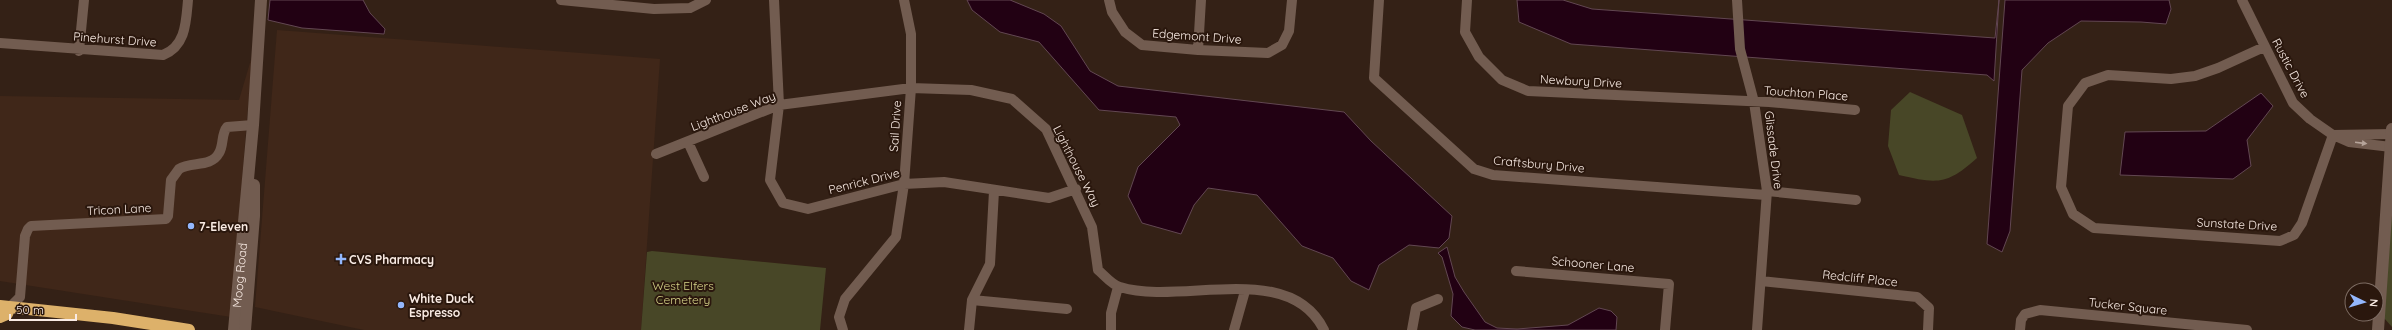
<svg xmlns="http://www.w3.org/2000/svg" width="2392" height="330" font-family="Quicksand,sans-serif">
<rect width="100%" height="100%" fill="#342116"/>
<path fill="#402719" d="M277,30L660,59L641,330H364L255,307Z
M252,56L231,317L0,281V96L239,100Z"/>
<path fill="#484727" d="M1910,92L1962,115L1977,158C1947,185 1938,184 1899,175L1888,146L1891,110Z
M2392,205V327L2384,318Z
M652,251L826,268L820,330H641L647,252Z"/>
<path fill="#220113" stroke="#624752" d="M270,0H363L370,13L385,29L384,34L302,28L268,20Z
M967,0H1010L1044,14L1061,26L1090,71L1118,86L1344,112L1371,141L1452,216L1449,238L1439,248L1409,245L1379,265L1369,290L1351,281L1333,258L1302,246L1257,195L1208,188L1194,205L1181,234L1142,223L1128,196L1138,167L1180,125L1176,117L1099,110L1039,42L1000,32L972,10Z
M1517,0H1563L1592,9L1995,38L1999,0L1994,81L1987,75L1571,44L1519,22Z
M2005,0H2169L2171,9L2166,24L2141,22L2081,21L2048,43L2022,70L2010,231L2002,252L1987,244Z
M2261,93L2273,106L2247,140L2251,166L2233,179L2120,175L2125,132L2206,131Z
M1447,247L1455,277L1464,292L1485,322L1497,328L1517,329L1568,325L1599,308L1611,311L1617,317L1616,330H1475L1462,327L1451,316L1453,294L1442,257L1438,253Z"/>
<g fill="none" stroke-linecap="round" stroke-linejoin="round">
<path stroke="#725c50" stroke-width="10" d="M561,0L654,9L690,8L706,0
M774,0L779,105L770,180L783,203L808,209L904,184L944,182L1049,198L1076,189
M1109,0L1112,12L1125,32L1142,45L1198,50L1268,53L1282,45L1289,31L1292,0
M1379,0L1374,78L1474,169L1493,175L1766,195
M1467,0L1465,32L1479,57L1502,80L1528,91L1769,102L1855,110
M1737,0L1740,49L1754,102L1767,191L1757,330
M2242,0L2293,103L2310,119L2333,135L2349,142L2391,147
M0,43L163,55C186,46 186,22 188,0
M2264,47L2218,68L2195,76L2171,79L2108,75L2085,83L2068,106L2061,187L2073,214L2094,228L2280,241L2294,235L2302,223L2333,135
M1198,50L1201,0
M79,51L84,0
M2333,135L2392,134
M688,142L704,177
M656,154L779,105L911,88L971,90L1012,99L1046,129L1092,227L1098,270C1104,275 1112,285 1120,287C1181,306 1289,259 1324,330
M1767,191L1856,200
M1516,271L1669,284L1665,330
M1761,281L1917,297L1929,308L1928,330
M972,300L1067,309
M10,307L20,297L25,236L28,229L31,226L166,219L168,216L171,180L179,169C191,161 211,168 219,153C224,145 221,134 227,127L253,125
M843,330L839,317L845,299L896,237L904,184L911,88V34L904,0
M969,330L972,300L990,264L994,191
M1111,330V313L1118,287
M1234,330L1245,291
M1412,330L1416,308L1438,299
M2020,330L2021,320L2025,314L2040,310L2247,330"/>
<g stroke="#725c50" stroke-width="12">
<path id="s1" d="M234,330L253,125L261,0"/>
<path d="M245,330L254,216V185"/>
<path d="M2378,330L2392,129"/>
</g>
<path stroke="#ddb16a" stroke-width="12" d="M0,306L113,318L189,330
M0,317L7,314L10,307"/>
</g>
<defs><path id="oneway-solid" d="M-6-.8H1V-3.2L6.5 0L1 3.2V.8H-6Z"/></defs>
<use fill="#b6a49a" href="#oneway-solid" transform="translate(2361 143) rotate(7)"/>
<g fill="#93b7fd" stroke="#2a170d" stroke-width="1.5">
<circle cx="191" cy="226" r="4"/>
<path d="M339 253h4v4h4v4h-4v4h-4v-4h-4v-4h4z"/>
<circle cx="401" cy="305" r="4"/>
</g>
<g text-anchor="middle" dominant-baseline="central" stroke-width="4" stroke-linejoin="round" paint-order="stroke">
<g font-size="12" fill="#f9ebe4" stroke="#2a170d">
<text transform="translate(1197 36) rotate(4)">Edgemont Drive</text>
<text transform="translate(115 39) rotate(4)">Pinehurst Drive</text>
<text transform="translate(2291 68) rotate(62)">Rustic Drive</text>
<text transform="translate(1581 81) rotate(3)">Newbury Drive</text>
<text transform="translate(1806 93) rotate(4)">Touchton Place</text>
<text transform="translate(733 111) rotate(-21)">Lighthouse Way</text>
<text transform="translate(895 126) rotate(-86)">Sail Drive</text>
<text transform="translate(1774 150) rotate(83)">Glissade Drive</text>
<text transform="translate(1539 164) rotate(5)">Craftsbury Drive</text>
<text transform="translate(1077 166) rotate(63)">Lighthouse Way</text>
<text transform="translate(864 181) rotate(-14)">Penrick Drive</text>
<text transform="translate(119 209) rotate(-3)">Tricon Lane</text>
<text transform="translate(2237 224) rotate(3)">Sunstate Drive</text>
<text transform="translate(1593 264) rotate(5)">Schooner Lane</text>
<text stroke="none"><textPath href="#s1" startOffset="55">Moog Road</textPath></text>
<text transform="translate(1860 278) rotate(6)">Redcliff Place</text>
<text transform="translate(2128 306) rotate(6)">Tucker Square</text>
</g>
<g font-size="12" font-weight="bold" fill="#f9ebe4" stroke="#2a170d" text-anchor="start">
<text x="199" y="226">7-Eleven</text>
<text x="349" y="259">CVS Pharmacy</text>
<text x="409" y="298">White Duck<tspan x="409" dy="14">Espresso</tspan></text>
</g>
<g font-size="12" fill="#d7d58a" stroke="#2a170d">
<text x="683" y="285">West Elfers<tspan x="683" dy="14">Cemetery</tspan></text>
</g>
</g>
<g transform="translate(2364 302) rotate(95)"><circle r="19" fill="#2a170d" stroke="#7d6c63"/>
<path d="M0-3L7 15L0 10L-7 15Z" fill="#93b7fd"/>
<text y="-6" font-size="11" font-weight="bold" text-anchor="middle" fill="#f9ebe4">N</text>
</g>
<path d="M10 314v6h66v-6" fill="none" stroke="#f9ebe4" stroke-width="2"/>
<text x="16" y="314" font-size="12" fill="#f9ebe4" stroke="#2a170d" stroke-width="3" paint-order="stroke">50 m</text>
</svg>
